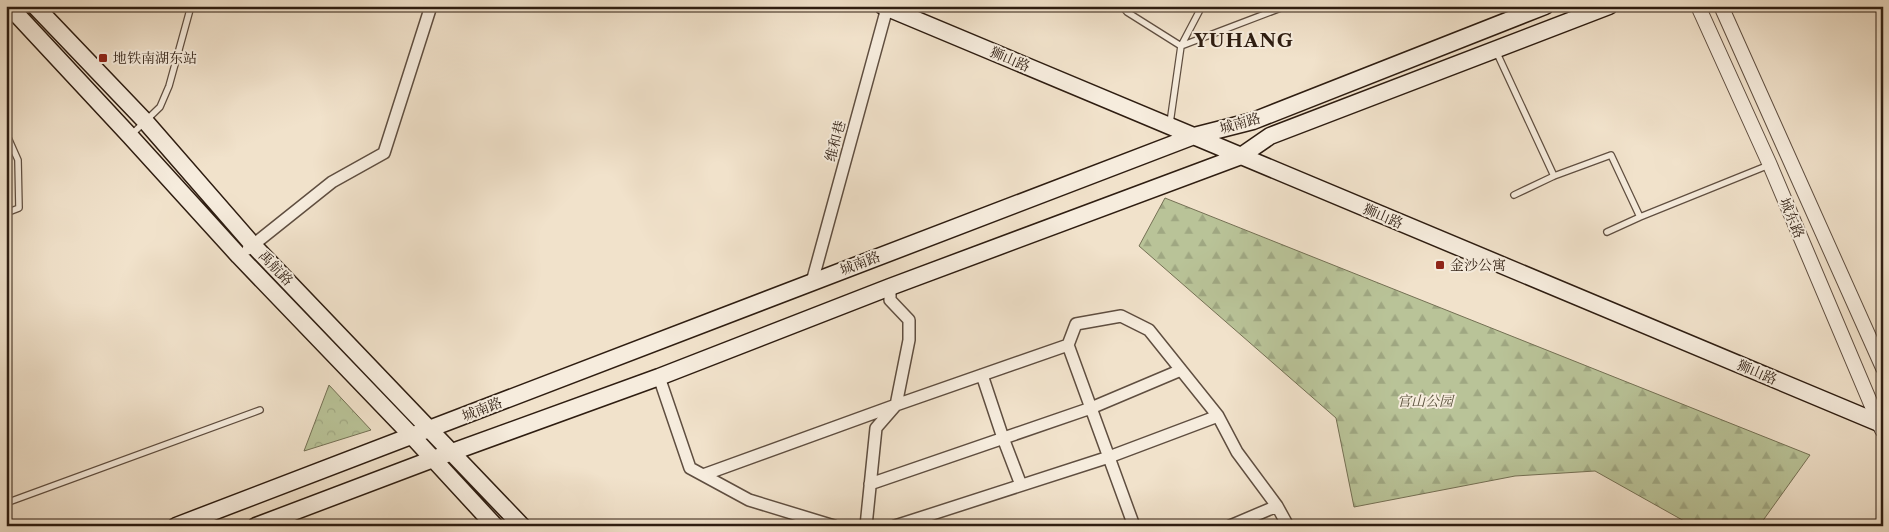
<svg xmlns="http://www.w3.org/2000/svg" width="1889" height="532" font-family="'Libre Caslon Text','Noto Serif SC',serif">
<defs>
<pattern id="forest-firs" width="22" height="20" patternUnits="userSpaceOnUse" patternTransform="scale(1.25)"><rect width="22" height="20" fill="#b9c398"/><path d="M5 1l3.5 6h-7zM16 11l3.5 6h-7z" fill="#9fa782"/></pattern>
<pattern id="park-crowns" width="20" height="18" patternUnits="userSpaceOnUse" patternTransform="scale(1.25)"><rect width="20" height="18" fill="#b9c398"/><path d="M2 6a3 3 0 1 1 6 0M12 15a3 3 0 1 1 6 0" fill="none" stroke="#9fa782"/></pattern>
</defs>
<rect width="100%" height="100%" fill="#f1e2cb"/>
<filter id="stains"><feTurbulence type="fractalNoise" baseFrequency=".004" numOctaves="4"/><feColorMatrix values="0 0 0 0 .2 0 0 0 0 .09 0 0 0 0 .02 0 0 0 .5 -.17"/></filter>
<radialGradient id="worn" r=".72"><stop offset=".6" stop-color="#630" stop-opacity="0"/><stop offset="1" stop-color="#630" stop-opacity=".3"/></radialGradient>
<path fill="url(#forest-firs)" stroke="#747054" d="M1165,198L1810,455L1759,526H1693L1595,471L1515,476L1354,507L1336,418L1139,246Z"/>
<path fill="url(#park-crowns)" stroke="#747054" d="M329,385L371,430L304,451Z"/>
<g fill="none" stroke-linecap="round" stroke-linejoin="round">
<g stroke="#5f4e40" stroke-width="8">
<path id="service" d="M1122,6L1127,12L1181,46L1286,6
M1496,51L1554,176
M1170,123L1181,46L1202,6
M6,133L18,160L19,208L6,213
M131,135L160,107L169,86L191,6
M1514,195L1554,176L1611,155L1640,217
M1607,232L1640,217L1769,165
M6,503L260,410
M290,514L295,526"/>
</g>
<g stroke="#5f4e40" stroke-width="14">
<path id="minor" d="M248,249L332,182L384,153L431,6
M812,282L887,8
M982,375L1003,438L1021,485
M659,377L690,468L749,500L834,526
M703,475L896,405L909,340V320L890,300V287
M870,484L1091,408L1181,370
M866,526L876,428L896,405L1068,345
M895,526L1109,457L1218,416
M1134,526L1068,345L1076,324L1121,316L1149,330L1218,416L1237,452L1277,506
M1230,526L1277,506L1288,526"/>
</g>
<g stroke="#5f4e40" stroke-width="16">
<path id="tertiary" d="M1698,6L1770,165L1882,430
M1721,6L1883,368"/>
</g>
<g stroke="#2e1d11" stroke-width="19">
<path id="secondary" d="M9,6L130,136L239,256L412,436L495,526
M35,6L145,121L253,245L522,526
M883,6L1879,423L1883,426
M176,526L1194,136L1253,121L1545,6
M256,526L433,459L659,377L890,287L1241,156L1270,136L1609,6"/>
</g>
<use href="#service" stroke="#f6ecdd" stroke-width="5.5"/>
<use href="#minor" stroke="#f6ecdd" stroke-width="11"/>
<use href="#tertiary" stroke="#f6ecdd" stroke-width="14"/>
<use href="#secondary" stroke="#f6ecdd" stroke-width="16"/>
</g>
<g fill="#8f2418" stroke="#f6ecdd" stroke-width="2">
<rect x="98" y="53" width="10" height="10" rx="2.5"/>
<rect x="1435" y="260" width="10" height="10" rx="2.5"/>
</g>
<g text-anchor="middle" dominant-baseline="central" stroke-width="4" stroke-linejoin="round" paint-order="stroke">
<g font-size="14" fill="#2e1d11" stroke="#f6ecdd" text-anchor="start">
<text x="113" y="58">地铁南湖东站</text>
<text x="1450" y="265">金沙公寓</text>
</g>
<g font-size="14" fill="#2e1d11" stroke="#f6ecdd">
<text transform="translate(1010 59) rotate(23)">狮山路</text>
<text transform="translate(1240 123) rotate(-16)">城南路</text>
<text transform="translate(835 141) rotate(-75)">维和巷</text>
<text transform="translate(1383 216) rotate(23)">狮山路</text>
<text transform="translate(1792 218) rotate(67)">城东路</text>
<text transform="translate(860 263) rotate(-21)">城南路</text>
<text transform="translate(276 268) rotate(46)">禹航路</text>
<text transform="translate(1757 372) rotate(23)">狮山路</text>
<text transform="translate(482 409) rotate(-21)">城南路</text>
</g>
<g font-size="14" font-style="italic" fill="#584f3a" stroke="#f6ecdd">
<text x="1425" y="401">官山公园</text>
</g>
<g font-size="19" font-weight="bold" letter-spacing="1" fill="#2e1d11" stroke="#f6ecdd">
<text x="1244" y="40">YUHANG</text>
</g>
</g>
<rect width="1889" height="532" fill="none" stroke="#f1e2cb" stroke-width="25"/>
<rect x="8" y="8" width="1874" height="517" fill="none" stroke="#2e1d11" stroke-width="2.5"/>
<rect x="12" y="12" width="1864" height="507" fill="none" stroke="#2e1d11"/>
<rect width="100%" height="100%" filter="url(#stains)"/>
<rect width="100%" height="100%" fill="url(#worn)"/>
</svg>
